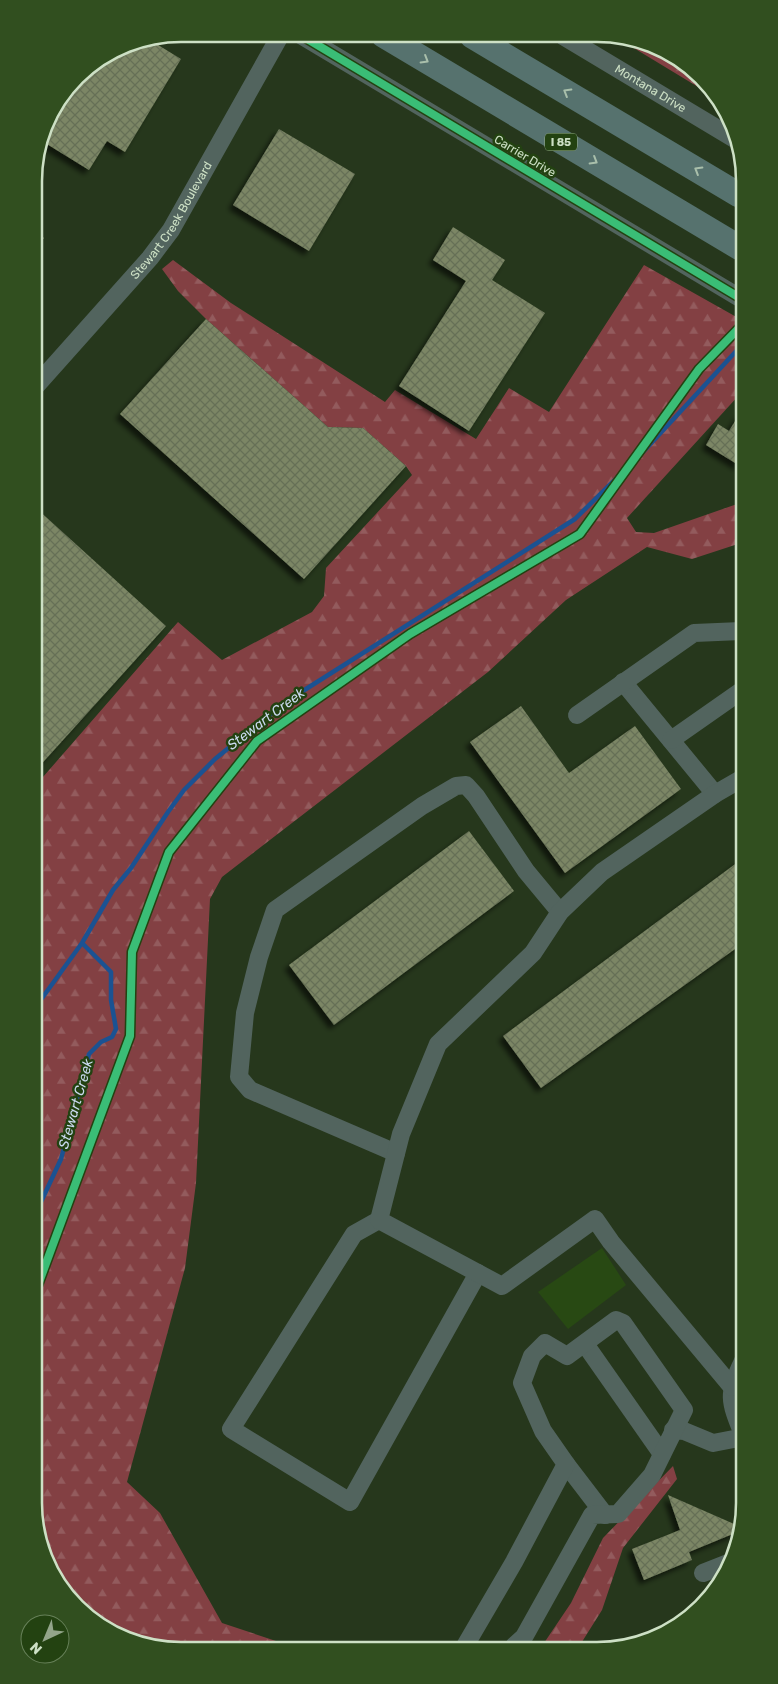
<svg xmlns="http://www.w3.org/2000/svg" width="778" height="1684" font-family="Rubik,sans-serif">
<defs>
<pattern id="forest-firs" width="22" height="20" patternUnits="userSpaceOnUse" patternTransform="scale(1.25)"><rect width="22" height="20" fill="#834043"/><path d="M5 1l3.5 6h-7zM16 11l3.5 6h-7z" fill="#935b5d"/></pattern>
<pattern id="building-cross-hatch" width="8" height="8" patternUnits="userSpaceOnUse" patternTransform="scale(1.25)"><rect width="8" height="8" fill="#7b8665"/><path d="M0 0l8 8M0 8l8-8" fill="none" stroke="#666f56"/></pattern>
<filter id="shadow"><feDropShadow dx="-4.5" dy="4.5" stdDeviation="2.5" flood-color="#0009"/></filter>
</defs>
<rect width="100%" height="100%" fill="#26371c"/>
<path fill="#284913" d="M602,1248L626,1285L568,1329L538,1292Z"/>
<path fill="url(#forest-firs)" d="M614,36L625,37L694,71L708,93Z
M173,260L231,303L385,402L395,390L476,439L509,388L549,412L644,265L740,319V394L627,518L636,532L654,533L740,503L741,543L692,559L647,547L566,600L488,672L222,877L210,899L196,1183L185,1268L127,1482L160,1513L222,1623L276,1641L275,1647H153L84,1613L39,1541L36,785L178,622L222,660L312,612L324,596L326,568L412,475L406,466L363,428L328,427L206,319L178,291L162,269Z
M673,1466L677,1479L623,1548L602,1610L580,1645L542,1646L571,1603L603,1538Z"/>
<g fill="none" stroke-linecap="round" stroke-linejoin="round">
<path stroke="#1b5292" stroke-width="4.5" d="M37,1005L82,943L113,890L131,868L168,812L184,790L215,759L287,701L575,519L643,452L740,347
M38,1223L40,1204L61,1159L89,1054L101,1042L112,1037L116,1029L111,1000V972L82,943"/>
</g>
<path fill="url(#building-cross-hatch)" filter="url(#shadow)" d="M150,40L181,59L125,152L107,141L89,170L42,141L49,116L84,71L125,45Z
M279,129L355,174L309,251L233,205Z
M453,227L505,260L492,280L545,313L469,431L399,386L466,281L433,260Z
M34,229L44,238L34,249Z
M206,319L328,427L363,428L406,466L304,579L120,414Z
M740,413V466L706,445L718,424L729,431Z
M35,507L166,626L36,770V753Z
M521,706L569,773L635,726L681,789L565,873L470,742Z
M469,831L514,891L334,1025L289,965Z
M742,859V944L541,1088L503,1036Z
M668,1495L741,1527L740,1531L689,1552L692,1560L644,1580L632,1549L680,1530Z"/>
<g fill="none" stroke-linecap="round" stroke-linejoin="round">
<g stroke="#52645e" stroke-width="18">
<path d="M299,34L740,298"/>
<path id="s1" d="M563,36L738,141"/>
<path id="s2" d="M35,387L150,258L171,230L281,34"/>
<path d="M623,682L715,794"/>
<path d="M577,715L694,633L741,631"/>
<path d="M671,740L741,691"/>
<path d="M396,1153L250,1090L239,1077L245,1013L259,957L275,910L422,806L456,786L466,785L476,796L526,871L560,912"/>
<path d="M379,1220L354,1234L231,1429L350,1502L478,1273"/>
<path d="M585,1344L662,1454"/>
<path d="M743,1361C726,1395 730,1402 744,1437"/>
<path d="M732,1387L611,1242L595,1219L502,1286L379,1220L401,1134L438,1044L533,953L560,912L602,872L715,794L741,779"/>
<path d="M673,1430L684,1431L713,1443L744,1437"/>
<path d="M566,1464L605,1515"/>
<path d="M703,1573L731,1562"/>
<path d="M465,1646L514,1562L566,1464L543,1431L522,1383L532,1356L545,1343L567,1356L616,1320L623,1323L684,1410L652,1475L618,1514L592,1515L524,1637L514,1646"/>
</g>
<path stroke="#56726e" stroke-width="25" d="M383,35L740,248
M472,36L739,195"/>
<g stroke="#234211" stroke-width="11">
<path id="cycleway" d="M299,34L740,298
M38,1285L130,1036L132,952L169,852L257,741L410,634L580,534L699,369L740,327"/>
</g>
<use href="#cycleway" stroke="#3abd76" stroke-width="8"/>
</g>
<defs><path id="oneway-chevron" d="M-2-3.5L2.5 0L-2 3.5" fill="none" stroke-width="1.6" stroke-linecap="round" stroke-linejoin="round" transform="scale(1.25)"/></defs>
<g stroke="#a9bfab">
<use href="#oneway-chevron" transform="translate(425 60) rotate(31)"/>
<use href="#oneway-chevron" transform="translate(567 92) rotate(-149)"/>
<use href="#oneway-chevron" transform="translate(594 161) rotate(31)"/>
<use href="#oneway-chevron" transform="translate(698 170) rotate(-149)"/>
</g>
<g text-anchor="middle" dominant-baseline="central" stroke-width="5" stroke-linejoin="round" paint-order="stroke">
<rect fill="#234211" stroke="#9ab18f" stroke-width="1" x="545" y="133.5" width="32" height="17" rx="4"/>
<g font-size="11" font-weight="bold" fill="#cde0c5">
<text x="561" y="142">I 85</text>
</g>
<g font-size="12" fill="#cde0c5" stroke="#234211">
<text stroke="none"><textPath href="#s1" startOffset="102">Montana Drive</textPath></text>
<text transform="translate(525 156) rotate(31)">Carrier Drive</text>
<text stroke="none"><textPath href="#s2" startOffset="216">Stewart Creek Boulevard</textPath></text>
</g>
<g font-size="14" font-style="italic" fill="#cbdaef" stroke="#234211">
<text transform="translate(266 719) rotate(-37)">Stewart Creek</text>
<text transform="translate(76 1104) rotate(-74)">Stewart Creek</text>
</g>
</g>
<path d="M0 0H778V1684H0ZM181 42H597A139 139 0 0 1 736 181V1503A139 139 0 0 1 597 1642H181A139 139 0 0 1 42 1503V181A139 139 0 0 1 181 42Z" fill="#314f1f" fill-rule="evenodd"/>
<path fill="none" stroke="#cde0c5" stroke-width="2.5" d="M181 42H597A139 139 0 0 1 736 181V1503A139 139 0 0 1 597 1642H181A139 139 0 0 1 42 1503V181A139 139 0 0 1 181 42Z"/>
<g transform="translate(45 1639) rotate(224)"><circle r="24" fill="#234211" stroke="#678159"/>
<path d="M0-4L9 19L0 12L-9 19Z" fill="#93a58a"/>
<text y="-8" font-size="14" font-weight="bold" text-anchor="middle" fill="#cde0c5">N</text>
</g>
</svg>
